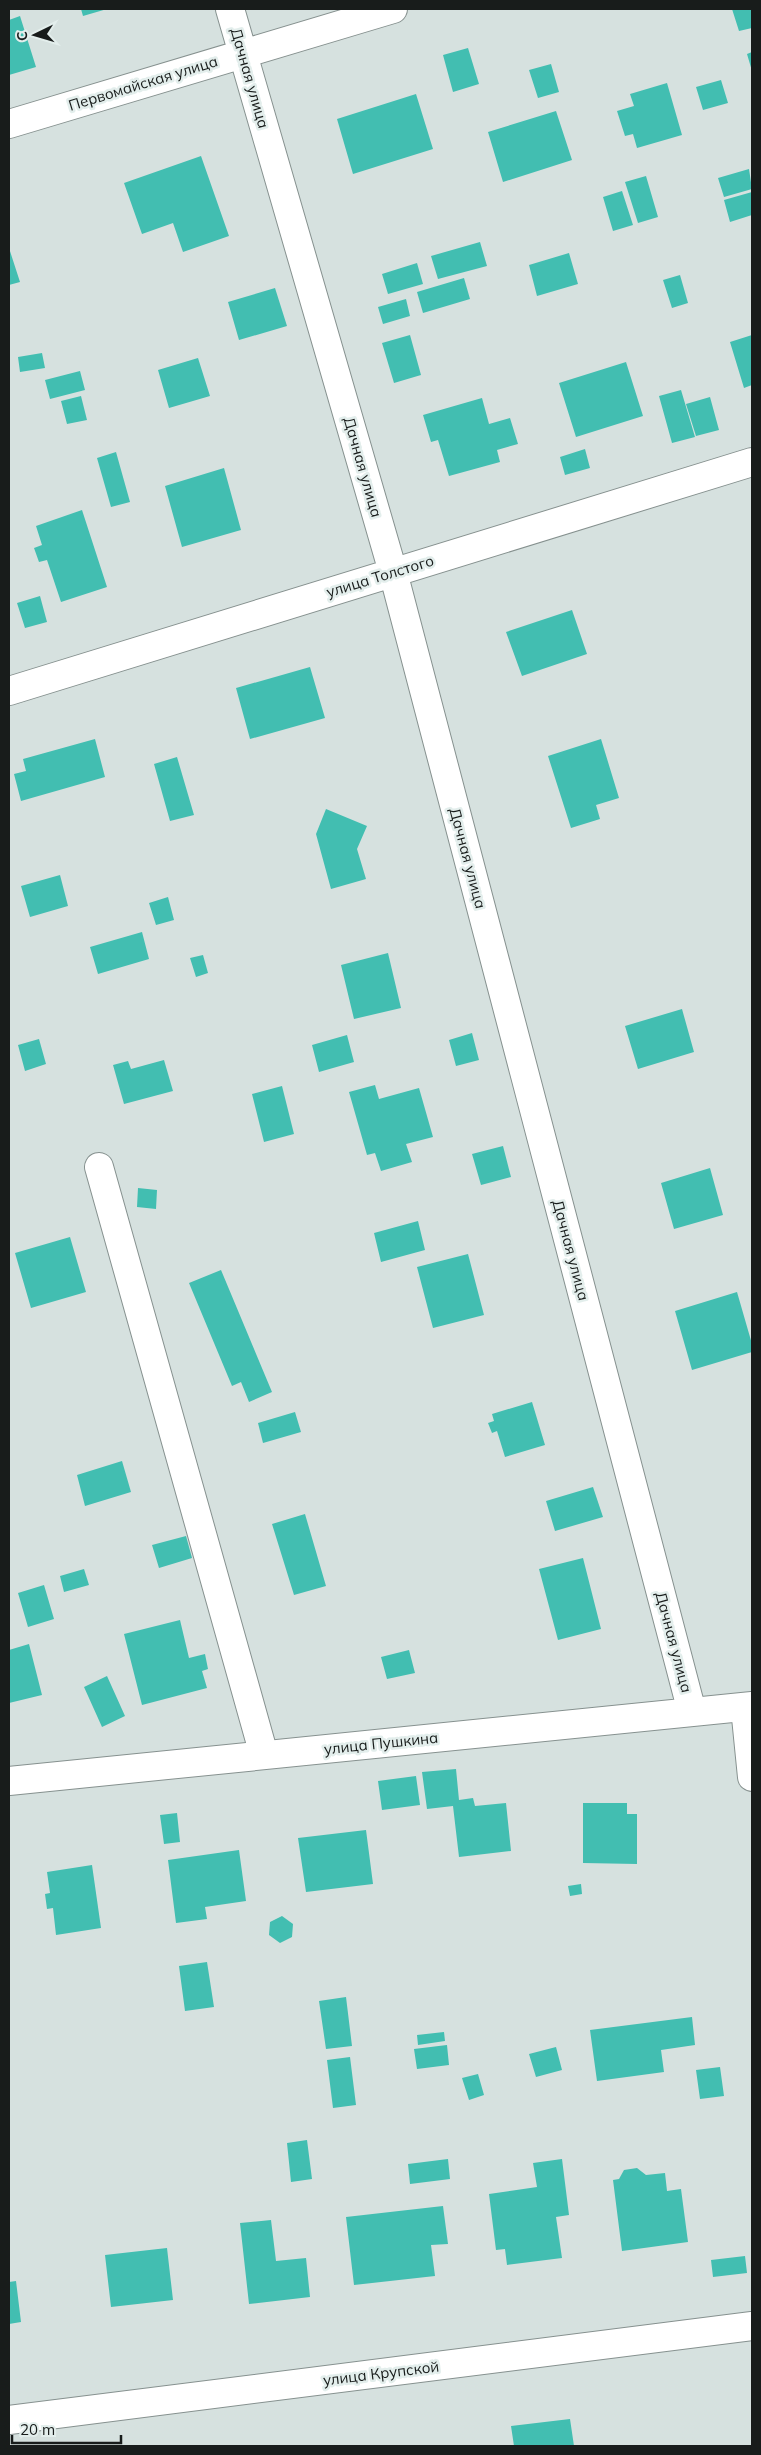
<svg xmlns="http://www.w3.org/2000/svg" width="761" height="2455" font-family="Mulish,sans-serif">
<rect width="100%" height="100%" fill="#d6e1df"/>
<path fill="#42beb1" d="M81,9H107L83,16Z
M732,9H752V28L739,31Z
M20,16L36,67L9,75V20Z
M468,48L479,84L453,92L443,55Z
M752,52V71L747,54Z
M551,64L559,92L538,98L529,70Z
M721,80L728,103L703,110L696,87Z
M667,83L682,135L637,148L633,134L625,136L617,111L634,106L630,94Z
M416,94L433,149L353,174L337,119Z
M556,111L572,160L503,182L488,132Z
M201,156L229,236L183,252L173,223L142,234L124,183Z
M749,169L752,189L724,197L718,178Z
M646,176L658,217L638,223L625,182Z
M622,191L633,225L613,231L603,197Z
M752,192V215L730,222L724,200Z
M480,242L487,266L438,279L431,256Z
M9,248L20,282L9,285Z
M569,253L578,284L537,296L529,265Z
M417,263L423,284L388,294L382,274Z
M680,275L688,303L672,308L663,280Z
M464,278L470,299L423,313L417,292Z
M275,288L287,326L239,340L228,302Z
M406,299L410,316L383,324L378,307Z
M410,335L421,375L394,383L382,343Z
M752,335V385L744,388L730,342Z
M42,353L45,368L20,372L18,357Z
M198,358L210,396L169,408L158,370Z
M626,362L643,416L576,437L559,383Z
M80,371L85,390L50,399L45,380Z
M681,390L695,437L672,443L659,396Z
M81,396L87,420L67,424L61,401Z
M710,397L719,430L696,436L686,404Z
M482,398L489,424L510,418L518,444L497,450L500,462L449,476L438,440L431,442L423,415Z
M585,449L590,468L565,475L560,457Z
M116,452L130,502L111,507L97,458Z
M224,468L241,530L182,547L165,486Z
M82,510L107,587L61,602L47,560L39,562L34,548L42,545L36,526Z
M40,596L47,622L25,628L17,603Z
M572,610L587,654L522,676L506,632Z
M310,667L325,718L250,739L236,688Z
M95,739L105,777L21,801L14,774L26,771L23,759Z
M601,739L619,798L596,805L600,819L571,828L548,756Z
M177,757L194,815L170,821L154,764Z
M326,809L367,826L357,849L366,879L331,889L316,834Z
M60,875L68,906L30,917L21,886Z
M168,897L174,920L156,925L149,903Z
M142,932L149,959L98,974L90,947Z
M388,953L401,1008L354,1019L341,965Z
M203,955L208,973L196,977L190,958Z
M682,1009L694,1052L638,1069L625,1026Z
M472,1033L479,1060L456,1066L449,1040Z
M347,1035L354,1062L319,1072L312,1045Z
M39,1039L46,1064L25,1071L18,1045Z
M164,1060L173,1091L124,1104L113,1065L128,1061L131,1069Z
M375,1085L379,1099L419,1088L433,1137L406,1144L412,1162L381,1171L375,1153L367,1155L349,1092Z
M282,1086L294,1134L264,1142L252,1094Z
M503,1146L511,1177L481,1185L472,1154Z
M710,1168L723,1215L674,1229L661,1183Z
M138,1188L157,1190L156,1209L137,1207Z
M418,1221L425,1250L381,1262L374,1233Z
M70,1237L86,1292L31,1308L15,1253Z
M468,1254L484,1315L433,1328L417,1267Z
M221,1270L272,1392L249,1402L241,1382L232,1386L189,1283Z
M737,1292L752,1344V1352L692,1370L675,1311Z
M532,1402L545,1445L505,1457L497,1431L492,1433L488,1423L494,1421L492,1414Z
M295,1412L301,1432L263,1443L258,1423Z
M122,1461L131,1492L85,1506L77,1475Z
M593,1487L603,1517L555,1531L546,1501Z
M305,1514L326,1586L294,1595L272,1524Z
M186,1536L192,1558L159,1568L152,1545Z
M583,1558L601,1629L558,1640L539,1569Z
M84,1569L89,1585L64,1592L60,1576Z
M44,1585L54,1619L28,1627L18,1593Z
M180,1620L189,1658L205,1654L208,1669L202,1671L207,1688L142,1705L124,1634Z
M29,1644L42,1695L9,1703V1650Z
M409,1650L415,1673L387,1679L381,1657Z
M107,1676L125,1716L102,1727L84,1687Z
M456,1769L459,1800L473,1798L475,1806L506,1803L511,1851L459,1857L453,1806L427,1809L422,1772Z
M416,1776L420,1805L382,1810L378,1781Z
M583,1803H627V1814H637V1864L583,1863Z
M177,1813L180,1842L164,1844L160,1815Z
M366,1830L373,1884L306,1892L298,1838Z
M239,1850L246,1901L205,1907L207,1919L176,1923L168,1860Z
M92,1865L101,1928L56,1935L53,1908L47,1909L45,1894L50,1893L47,1872Z
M581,1884L582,1894L570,1896L568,1886Z
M282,1916L293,1924L292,1937L280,1943L269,1935L270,1922Z
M207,1962L214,2007L185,2011L179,1966Z
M346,1997L352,2046L326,2049L319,2001Z
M692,2017L695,2045L661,2050L664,2072L597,2081L590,2030Z
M444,2032L445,2041L418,2045L417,2035Z
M447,2045L449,2065L417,2069L414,2049Z
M556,2047L562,2070L536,2077L529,2054Z
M350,2057L356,2105L333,2108L327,2060Z
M720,2067L724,2096L700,2099L696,2070Z
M478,2074L484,2095L469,2100L462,2078Z
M307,2140L312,2179L291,2182L287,2143Z
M448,2159L450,2179L410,2184L408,2164Z
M562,2159L569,2215L556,2217L562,2258L507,2265L505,2249L496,2250L489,2194L537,2187L533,2163Z
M637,2168L646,2175L665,2173L667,2191L681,2189L688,2242L622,2251L613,2180L619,2179L624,2170Z
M443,2206L448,2244L431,2245L435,2276L354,2285L346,2217Z
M271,2220L276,2261L306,2258L310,2297L249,2304L240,2223Z
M167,2248L173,2300L111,2307L105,2255Z
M745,2256L747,2273L713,2277L711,2260Z
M16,2281L21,2322L9,2324V2282Z
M570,2419L574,2446H514L511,2426Z"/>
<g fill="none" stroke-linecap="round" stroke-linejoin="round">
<g stroke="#86918f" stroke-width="30">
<path id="minor" d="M230,9L393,572L692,1712
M9,124L393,9
M9,691L752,462
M99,1167L264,1755
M745,1707L752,1777
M9,1781L752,1706
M9,2420L752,2326"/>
</g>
<use href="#minor" stroke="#fff" stroke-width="28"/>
</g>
<g text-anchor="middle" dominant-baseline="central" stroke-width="5" stroke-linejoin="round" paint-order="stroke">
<g font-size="15" fill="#181c1b" stroke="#e3eeec">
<text transform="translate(250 78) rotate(74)">Дачная улица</text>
<text transform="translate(143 83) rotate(-17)">Первомайская улица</text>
<text transform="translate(363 467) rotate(74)">Дачная улица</text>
<text transform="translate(380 576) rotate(-17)">улица Толстого</text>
<text transform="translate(468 858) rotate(75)">Дачная улица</text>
<text transform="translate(571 1250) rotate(75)">Дачная улица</text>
<text transform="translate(674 1642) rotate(75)">Дачная улица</text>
<text transform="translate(381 1743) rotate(-6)">улица Пушкина</text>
<text transform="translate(381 2373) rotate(-7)">улица Крупской</text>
</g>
</g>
<rect width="761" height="2455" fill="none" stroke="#181c1b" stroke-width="20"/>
<g transform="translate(35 35) rotate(265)" stroke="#e3eeec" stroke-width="4" paint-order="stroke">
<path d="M0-4L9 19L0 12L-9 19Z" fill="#181c1b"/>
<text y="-8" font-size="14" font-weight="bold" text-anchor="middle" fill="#181c1b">С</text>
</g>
<path d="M12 2435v8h109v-8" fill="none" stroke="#181c1b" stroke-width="2.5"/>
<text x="20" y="2435" font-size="15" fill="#181c1b" stroke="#e3eeec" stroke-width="4" paint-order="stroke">20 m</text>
</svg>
